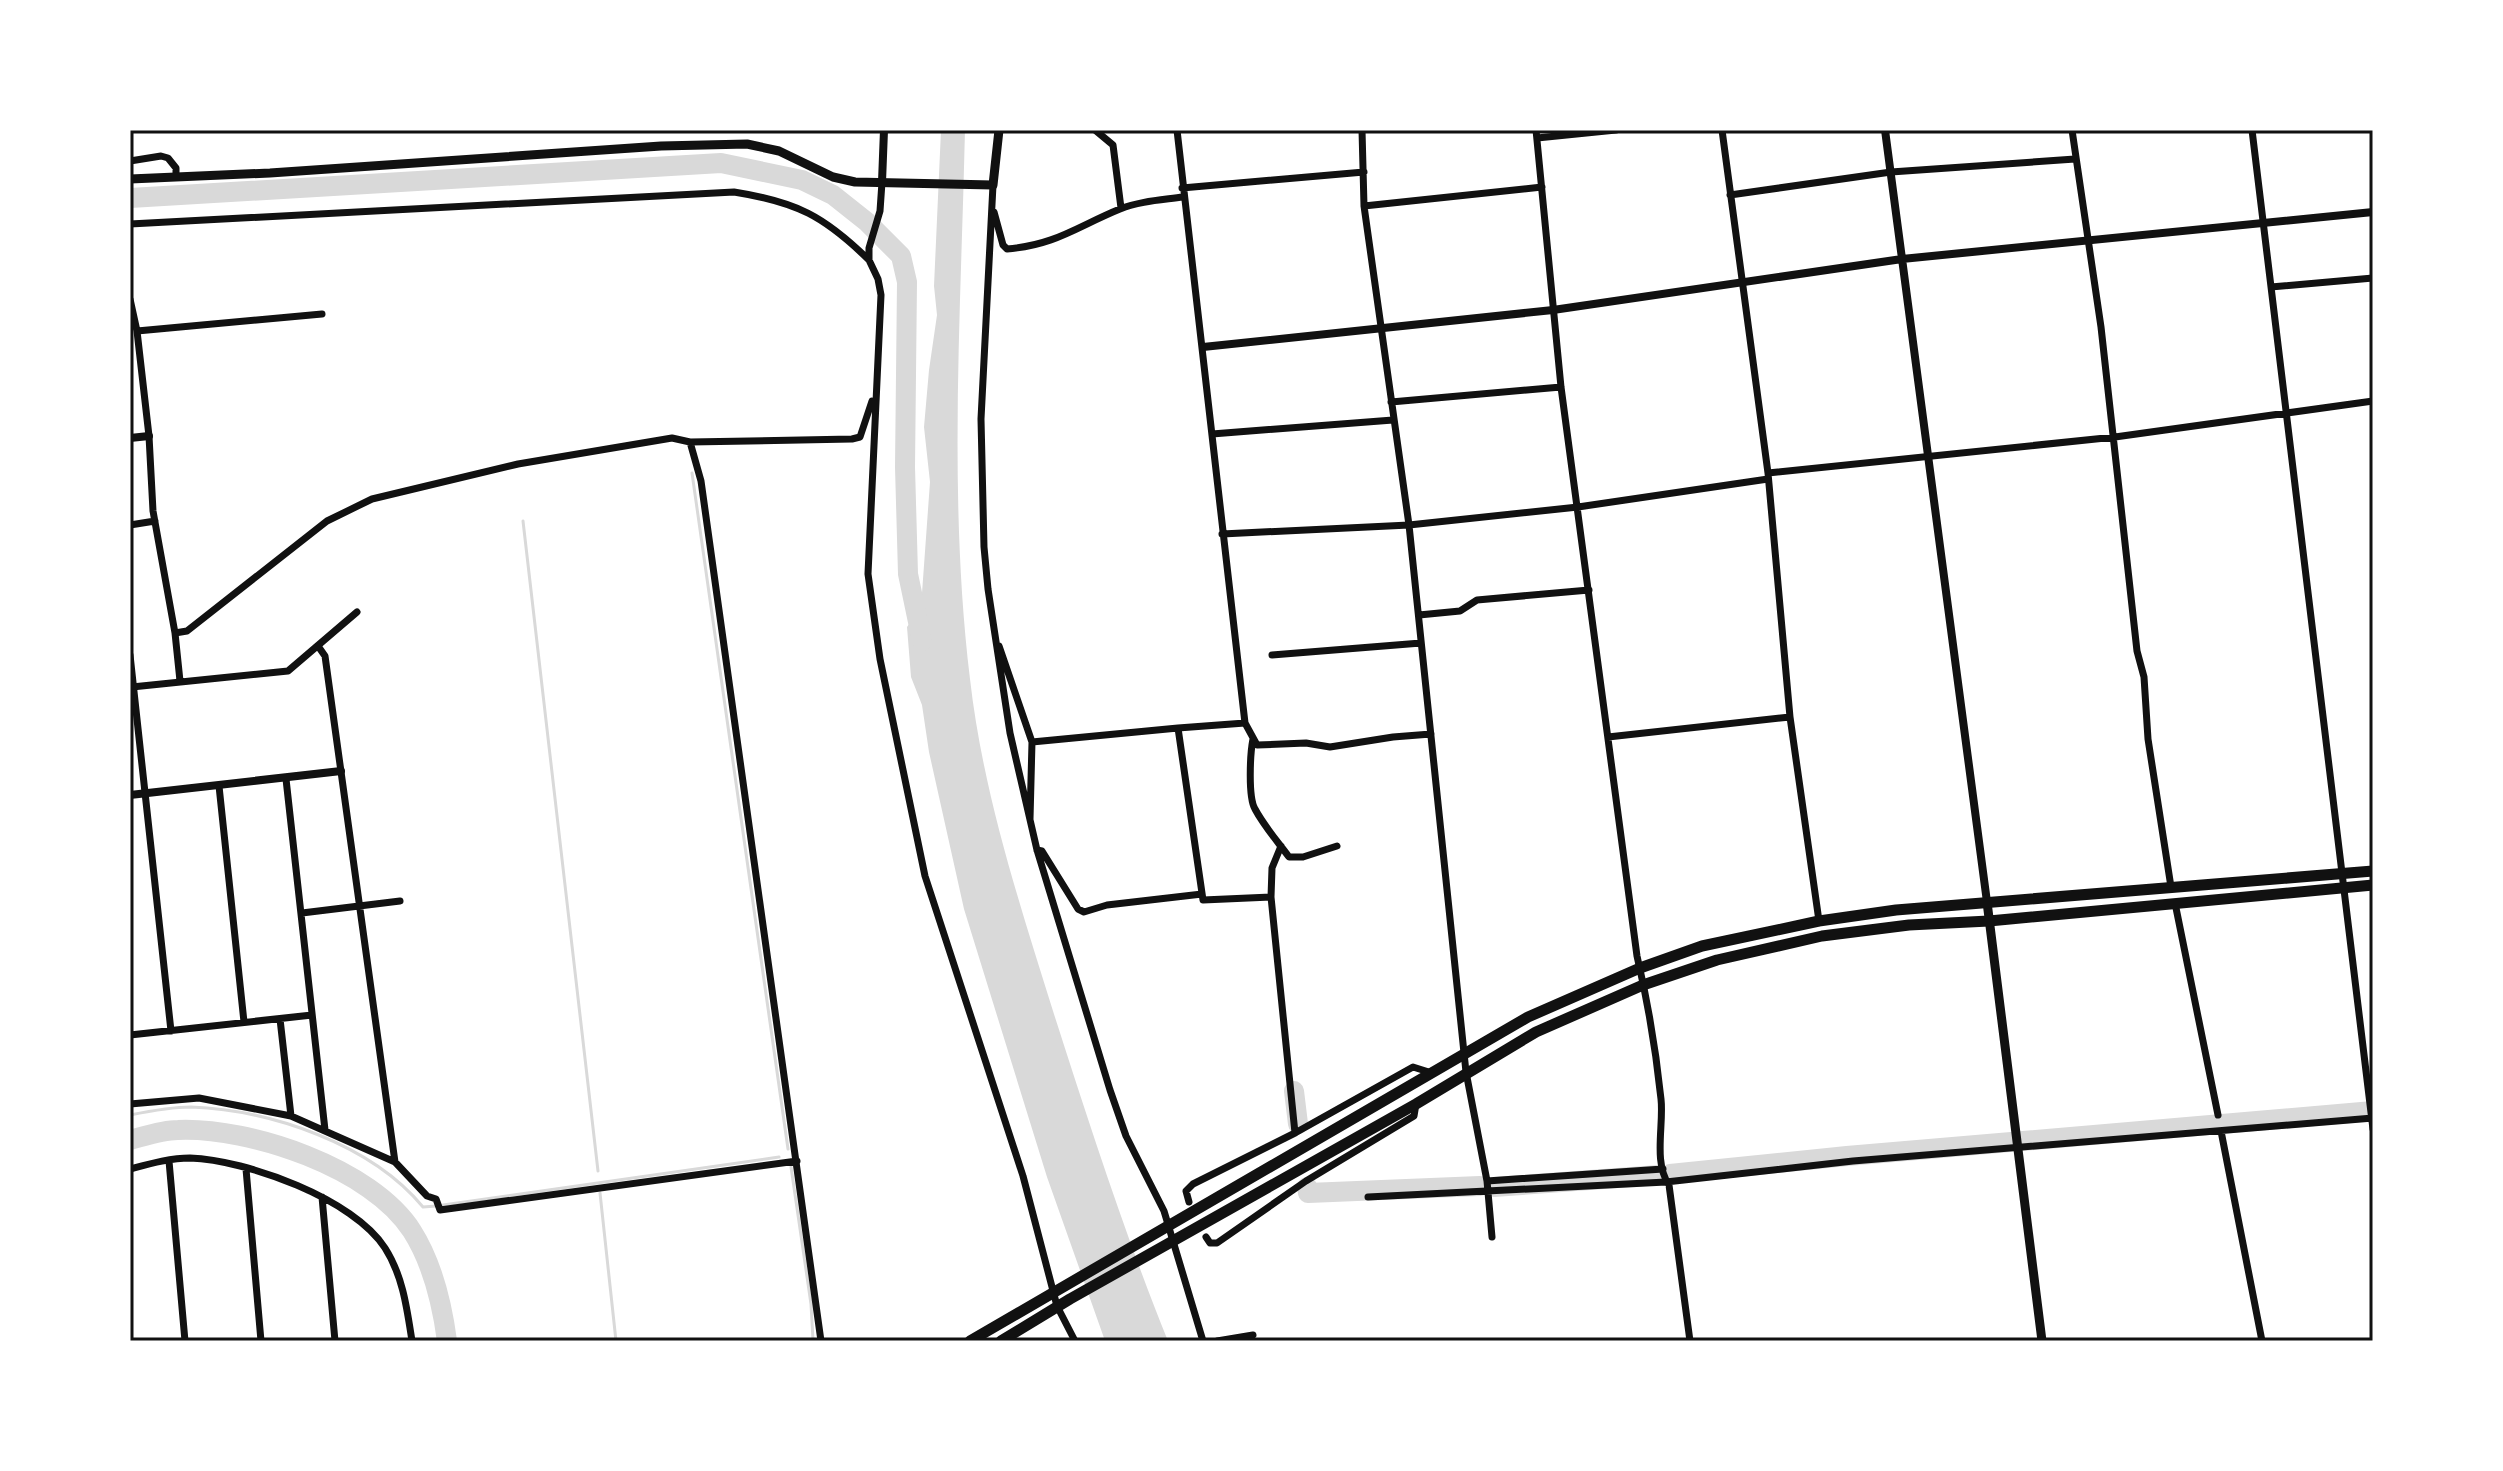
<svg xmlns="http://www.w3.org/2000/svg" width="2503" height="1471" font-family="Ubuntu,sans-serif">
<rect width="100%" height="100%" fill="#fff"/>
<path fill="#d9d9d9" d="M941,130H965C961,312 948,497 970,679C983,793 1019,902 1053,1011C1088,1120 1125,1235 1168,1341H1105L1104,1338L1047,1177L964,909L929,752L922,705L911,677L907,627L921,607L930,482L924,427L929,370L937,315L934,286Z"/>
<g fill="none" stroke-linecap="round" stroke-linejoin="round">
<path stroke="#d9d9d9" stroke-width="3" d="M692,473L788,1149
M523,521L598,1171
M130,1115C150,1111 171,1107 191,1107C271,1110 371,1144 423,1207L436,1206
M791,1167L811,1304L813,1340
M600,1193L616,1341
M443,1205L779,1157"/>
<path stroke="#d9d9d9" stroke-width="20" d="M130,198L721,163L802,180L833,195L867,222L901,256L907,282L905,467L908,574L922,641
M1294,1091L1298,1124
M130,1140C145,1136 162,1130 178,1130C250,1127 372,1168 412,1231C433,1264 442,1303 447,1341
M1670,1174L1847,1156L2373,1111
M1307,1187L1308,1193L1480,1186
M1494,1187L1659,1175"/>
<path stroke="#111" stroke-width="7" d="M1095,130L1113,145L1121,208
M1177,130L1245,723L1178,728L1203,900L1271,897L1272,868L1281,846
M1362,130L1364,206L1409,525L1466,1072L1487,1181L1492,1237
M1536,130L1561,387L1637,956C1648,1003 1656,1051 1661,1099C1664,1125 1653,1162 1669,1185L1690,1341
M1722,130L1768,473L1790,717L1819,921
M2072,130L2101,327L2137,651L2144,677L2148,739L2171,887
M2252,130L2373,1129
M1537,138L1616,130
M130,161L161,156L168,158L176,168V176
M882,182L880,211L869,248V260L878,279L881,295L868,574L880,659L925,876L1023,1176L1057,1306L1075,1341
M993,185L981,419L984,547L988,589L1010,733L1037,850L1110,1090L1126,1136L1164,1211L1203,1341
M1182,188L1364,172
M1730,195L1891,172L2075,159
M1364,206L1542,187
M994,212L1003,245L1007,249C1056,245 1078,226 1120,209C1140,201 1162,200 1183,197
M130,224L734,192C797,202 824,216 869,260
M2271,287L2373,278
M130,299L137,331L149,436L153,511L175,633L180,681
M137,331L322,314
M1391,402L1561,387
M1212,434L1393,420
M690,442L701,481L821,1341
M1768,473L2115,437L2373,401
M130,525L155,521
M1222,534L1409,525L1578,507L1768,479
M1419,615L1460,611L1477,600L1589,590
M175,633L187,631L327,521L372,499L518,464L672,438L690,442L852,439L860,437L872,401
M318,646L325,656L395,1162
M999,646L1032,742L1030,819
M130,655L171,1031
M1272,655L1421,643
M132,687L288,671L357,612
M1245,723L1257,745L1306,743L1330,747L1393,737L1431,734
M1608,737L1790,717
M1253,739C1250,754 1248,797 1255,809C1264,826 1278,842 1289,857H1303L1337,846
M1032,742L1178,728
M286,779L325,1130
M219,786L244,1022
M1037,850L1042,851L1078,909L1084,912L1107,905L1202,894
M1271,897L1295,1133
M2175,903L2218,1115
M302,913L400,901
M280,1019L291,1116
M130,1035L312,1015
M130,1104L199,1098L291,1116L395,1162L427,1196L436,1199L440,1210L797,1161
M2221,1131L2262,1341
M169,1161L185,1341
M130,1169C149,1164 170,1158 190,1158C247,1160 354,1199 385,1248C403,1276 407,1309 412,1341
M246,1169L261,1341
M1487,1181L1663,1169
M322,1197L335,1341
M1368,1197L1666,1182L1853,1161L2373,1118
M1189,1202L1186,1191L1193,1184L1295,1133L1413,1067L1432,1073
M1206,1237L1210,1243H1217L1306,1181L1414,1116L1416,1104
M1217,1341L1253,1335"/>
<path stroke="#111" stroke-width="8" d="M1885,130L1987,902
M882,182L884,130
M1203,347L1553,310L1902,259L2373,212
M130,438L149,436
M130,795L341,771"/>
<path stroke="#111" stroke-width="9" d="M130,179L270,173L661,146L747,144L779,151L833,177L855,182L993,185L999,130
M1987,902L2042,1341"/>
<path stroke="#111" stroke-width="11" d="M970,1341L1528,1017L1640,968L1702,946L1819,921L1896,910L2373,871
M1001,1341L1070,1299L1416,1104L1536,1032L1643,985L1717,960L1822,936L1909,925L1989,921L2373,885"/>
</g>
<rect width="2503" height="1471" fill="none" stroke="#ffffff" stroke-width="264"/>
<rect x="132" y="132" width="2239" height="1207" fill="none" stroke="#111" stroke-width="3"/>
</svg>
